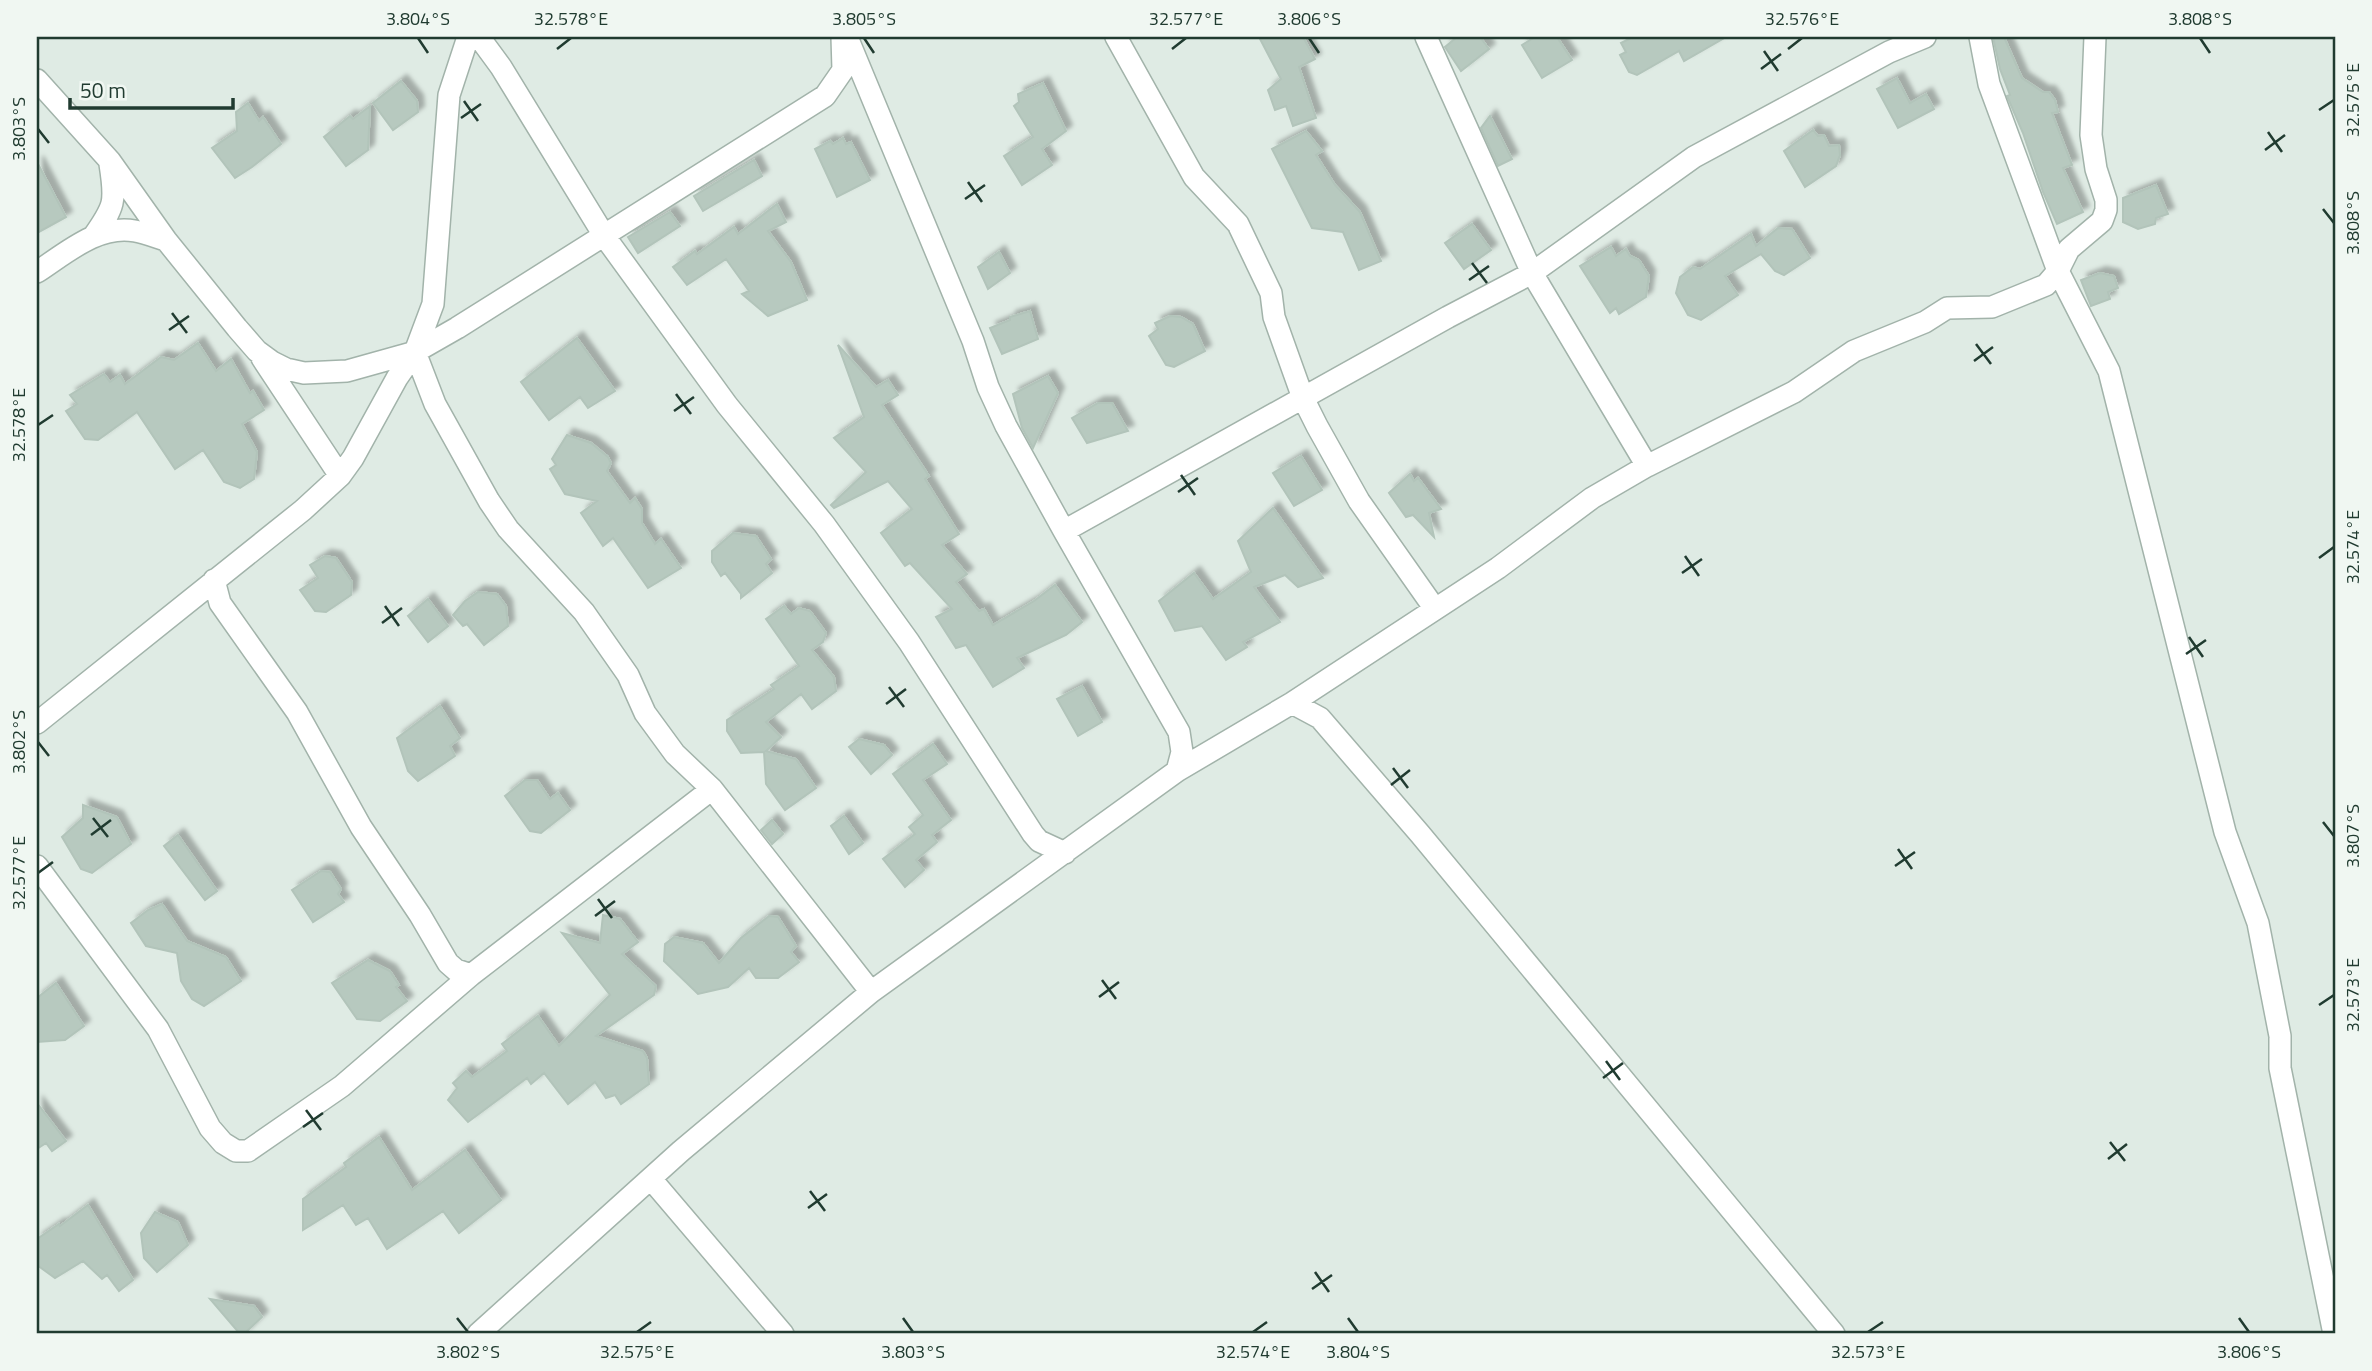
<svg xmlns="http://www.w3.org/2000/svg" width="2372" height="1371" font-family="'Titillium Web',sans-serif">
<defs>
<filter id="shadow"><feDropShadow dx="6" dy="-6" stdDeviation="2" flood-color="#0004"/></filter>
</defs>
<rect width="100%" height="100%" fill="#dfebe4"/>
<path fill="#b7c9bf" stroke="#b2c4ba" stroke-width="2" filter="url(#shadow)" d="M1259,37H1303L1315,59L1299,67L1316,118L1293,126L1286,106L1275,110L1268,90L1281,79Z
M1457,37H1480L1489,49L1461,71L1445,47Z
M1535,37H1557L1572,60L1542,78L1522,45Z
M1633,37H1726L1684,61L1679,51L1637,75L1629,72L1620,55L1626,52L1621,43Z
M1993,37H2004L2022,78L2043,92H2049L2055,100L2058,112L2052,113L2072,165L2063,168L2083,212L2057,224L2043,192L2023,133L2007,96L2010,95L2000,69Z
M1897,78L1910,103L1926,94L1934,109L1898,128L1877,89Z
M401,81L417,101L418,112L393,130L373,103Z
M1043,83L1066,131L1042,149L1052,165L1022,185L1004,156L1033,137L1014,106L1019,102L1018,94Z
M248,103L259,121L263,117L281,144L252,167L235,178L212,148L237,131L236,112Z
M370,106L368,150L346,166L324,137L350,116L353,119Z
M1490,116L1512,159L1498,166L1481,128Z
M1813,130L1818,136L1824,135L1829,146L1839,145L1840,155L1836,166L1805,187L1784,151Z
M1306,131L1322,151L1316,155L1335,185L1360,212L1381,261L1359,270L1343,232L1312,228L1272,149Z
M843,138L846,144L851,142L870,180L837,197L815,149L830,141L833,144Z
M754,160L762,176L703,211L694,196Z
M37,162L66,217L37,233Z
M2156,185L2168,214L2156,218L2155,224L2138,229L2123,222V198Z
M777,204L786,222L768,231L791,262L807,300L768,316L742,294L749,291L726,259L687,285L673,267L695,251L697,254L734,227L738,234Z
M670,212L680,226L638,253L628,237Z
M1472,224L1491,250L1464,269L1445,243Z
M1778,228L1792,229L1810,258L1784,275L1775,271L1761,254L1725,276L1738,295L1701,320L1688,315L1676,293L1680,277L1693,267L1700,269L1751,234L1756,246Z
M1611,247L1616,256L1626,249L1630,256L1639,260L1649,276L1646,297L1619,314L1616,308L1610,313L1580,266Z
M999,252L1010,273L988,289L978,267Z
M2100,273L2114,276L2118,288L2108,292L2110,299L2091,306L2081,280Z
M1030,311L1038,339L1002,354L990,328L1010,320V317Z
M1170,316L1181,317L1193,324L1205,351L1174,367L1166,365L1149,336L1158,329L1155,323Z
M577,338L615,391L588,408L580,397L549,420L521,382Z
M198,343L216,371L231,359L250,393L253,391L264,410L242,424L257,452L254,479L240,488L224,482L203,450L175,469L137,412L98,440L85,439L66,411L77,404L70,395L104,374L110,382L120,375L125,384L161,357L174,360Z
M838,345L876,387L888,380L898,395L882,405L929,476L925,479L959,534L942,545L967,574L956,582L979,611L984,609L993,625L1034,601L1055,585L1082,622L1066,635L1017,658L1024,668L993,687L966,645L956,648L936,617L952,609L910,563L905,566L881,533L912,509L888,481L834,508L831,505L866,472L834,438L864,417Z
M1048,376L1058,393L1033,448L1022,428L1013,394Z
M1098,403H1112L1128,431L1087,443L1072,418Z
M567,435L591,443L608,457L611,463L607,471L630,503L635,498L642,509V523L655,544L661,539L681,568L648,588L613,538L603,546L581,513L597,501L565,494L550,469L556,465L552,459Z
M1301,456L1322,490L1294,506L1273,473Z
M1410,474L1414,481L1418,478L1441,509L1429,513L1434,537L1413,515L1406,517L1389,493Z
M1273,508L1323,578L1298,587L1285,575L1254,587L1280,622L1243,642L1247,647L1226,660L1202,626L1175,631L1159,601L1194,573L1213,599L1251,572L1238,541Z
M733,533L756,536L771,559L766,564L772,573L741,598V594L725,573L721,576L712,562V551Z
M325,556L336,558L352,582L351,595L326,612L315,611L300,590L318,578L310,565Z
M478,592L497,594L506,606L508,626L484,645L467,624L463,626L453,615L465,601Z
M428,599L448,626L428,642L408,616Z
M784,606L791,614L799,608L810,611L826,633L823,642L812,650L834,677L836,691L812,709L801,694L766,722L781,737L766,751L796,759L816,788L785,810L766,784L764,752L741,753L727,731V720L774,689L771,685L799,666L766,619Z
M1082,686L1102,722L1078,736L1057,699Z
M440,706L460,738L450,746L455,756L418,781L408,771L397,738Z
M859,739L884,745L892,755L871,774L849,747Z
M933,744L947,764L923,780L951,820L932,835L937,842L916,860L924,870L905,887L883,859L915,834L909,827L923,815L893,774Z
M525,780H537L550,799L558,793L570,810L541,833L530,831L505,796Z
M83,805L117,817L131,844L92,873L81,869L62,837L83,818Z
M844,816L863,843L849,854L831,826Z
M772,820L783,834L772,844L761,830Z
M178,835L217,891L205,900L164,846Z
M321,871L330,872L341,889L338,894L344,902L313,922L292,890Z
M162,904L187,941L226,957L241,981L204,1006L192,999L181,981L177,953L146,946L131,923L148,910Z
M603,915L620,919L638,942L622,954L656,986L654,995L596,1036L643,1051L647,1058L649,1084L621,1104L615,1095L606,1098L595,1082L568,1104L544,1073L531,1084L527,1078L468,1122L448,1100L457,1088L453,1083L466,1071L472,1077L507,1051L502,1044L538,1016L559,1046L610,995L562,933L600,943Z
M769,916L778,917L796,946L791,952L799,962L778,978H756L749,968L728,987L698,994L664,961L665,944L674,937L703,943L719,963L741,938Z
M368,960L390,971L399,985L396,987L407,1001L380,1021L357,1019L332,983Z
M56,983L84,1026L65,1040L37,1042V998Z
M37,1103L66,1141L52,1151L46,1143L37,1149Z
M379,1137L412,1190L465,1150L501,1200L459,1233L443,1211L387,1249L368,1218L356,1225L343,1205L303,1230V1199L346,1167L344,1163Z
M88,1205L133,1280L119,1291L107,1275L102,1279L83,1261L55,1278L37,1265V1239L59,1224L60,1226Z
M155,1212L178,1222L188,1245L157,1272L144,1258L141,1233Z
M210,1299L254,1306L262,1317L244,1334H240Z"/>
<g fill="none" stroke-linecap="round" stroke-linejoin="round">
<g stroke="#a2b3aa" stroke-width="24">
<path id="minor" d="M479,37L501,67L605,237L727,405L824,524L909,642L1033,834L1039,841L1065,853
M847,37L973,341L988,387L1006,426L1064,531L1179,732L1182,752L1177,771
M1116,37L1194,177L1238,224L1271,293L1274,317L1303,398L1317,426L1359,501L1435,609
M1426,37L1532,273L1647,466
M1980,37L1989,84L2058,271L2109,371L2225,832L2258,923L2280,1036V1068L2334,1334
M37,80L110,161L166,240L237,328L257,351L272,362L286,369L304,373L347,371L415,352L457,328L825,96L843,70L842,37
M93,237C115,206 116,202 110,164
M37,272C65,254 98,224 135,231C145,233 156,237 166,240
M415,352L435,404L489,501L508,529L584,612L628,675L645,713L675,754L712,789L871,992
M262,358L340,476
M1064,531L1448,317L1532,273L1694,157L1889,52L1925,37
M214,580L220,603L297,712L361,827L420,915L448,963L456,970L471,975
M1292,703L1320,718L1420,834L1834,1334
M37,723L303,510L340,476L353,458L397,378L415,352L433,304L449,95L468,37
M37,866L158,1029L210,1128L223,1143L236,1151H248L342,1086L471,975L712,789
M651,1179L783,1334
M478,1334L681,1151L871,992L1177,771L1292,703L1498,568L1592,498L1647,466L1794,392L1854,351L1925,322L1947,308L1992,307L2046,285L2058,271L2069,249L2102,221L2106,210V200L2096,169L2091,135L2095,37"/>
</g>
<use href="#minor" stroke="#fff" stroke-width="21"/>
</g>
<path fill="none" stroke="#203b30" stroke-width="2.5" d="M418,38L428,53M864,38L874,53M1309,38L1319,53M2200,38L2210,53M557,49L571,38M1172,49L1186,38M1788,49L1802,38M1764,51L1778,71M1761,69L1781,54M464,101L478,121M2319,110L2334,100M461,118L481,104M38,129L49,143M2268,132L2282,152M2265,150L2285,135M968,182L982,202M965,199L985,185M2323,209L2334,223M1472,263L1487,283M1469,280L1489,266M172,313L187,333M169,330L189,316M1976,344L1991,364M1974,361L1993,347M676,394L691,414M674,411L694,397M38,425L53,415M1181,475L1195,495M1178,492L1198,478M1685,556L1699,576M2319,558L2334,547M1682,573L1702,559M385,606L399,626M382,623L402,608M2189,637L2203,657M2186,654L2206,640M889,687L904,707M886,704L906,689M38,742L49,756M1393,768L1408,788M1391,785L1410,770M93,818L108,837M2323,822L2334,836M91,835L111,820M1898,849L1912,869M1895,866L1915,852M38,873L53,862M598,899L612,918M595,916L615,901M1102,980L1116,999M1099,997L1119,982M2319,1005L2334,995M1606,1061L1620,1080M1603,1078L1623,1063M306,1110L321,1130M303,1127L323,1113M2110,1142L2125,1161M2108,1159L2127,1144M810,1191L825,1211M808,1208L827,1194M1315,1272L1329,1292M1312,1289L1332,1275M457,1318L468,1332M903,1318L913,1332M1348,1318L1358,1332M2239,1318L2249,1332M637,1332L651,1322M1253,1332L1267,1322M1868,1332L1883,1322"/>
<rect width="2372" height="1371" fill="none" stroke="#f0f7f2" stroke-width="77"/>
<path d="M70 98v10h163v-10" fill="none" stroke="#203b30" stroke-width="3.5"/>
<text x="80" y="98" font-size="21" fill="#203b30" stroke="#f0f7f2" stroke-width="5" paint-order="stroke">50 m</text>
<rect x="38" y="38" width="2296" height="1294" fill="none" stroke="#203b30" stroke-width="2.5"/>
<g font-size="18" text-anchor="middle" fill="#203b30">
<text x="418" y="25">3.804°S</text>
<text x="571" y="25">32.578°E</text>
<text x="864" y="25">3.805°S</text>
<text x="1186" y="25">32.577°E</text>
<text x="1309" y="25">3.806°S</text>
<text x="1802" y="25">32.576°E</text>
<text x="2200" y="25">3.808°S</text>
<text transform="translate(2353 100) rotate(-90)" y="6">32.575°E</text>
<text transform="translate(19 129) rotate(-90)" y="6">3.803°S</text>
<text transform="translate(2353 223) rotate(-90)" y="6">3.808°S</text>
<text transform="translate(19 425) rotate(-90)" y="6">32.578°E</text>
<text transform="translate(2353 547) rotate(-90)" y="6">32.574°E</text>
<text transform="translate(19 742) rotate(-90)" y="6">3.802°S</text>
<text transform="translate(2353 836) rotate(-90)" y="6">3.807°S</text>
<text transform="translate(19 873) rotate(-90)" y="6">32.577°E</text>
<text transform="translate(2353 995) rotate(-90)" y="6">32.573°E</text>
<text x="468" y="1358">3.802°S</text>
<text x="637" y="1358">32.575°E</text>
<text x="913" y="1358">3.803°S</text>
<text x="1253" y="1358">32.574°E</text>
<text x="1358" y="1358">3.804°S</text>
<text x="1868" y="1358">32.573°E</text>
<text x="2249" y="1358">3.806°S</text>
</g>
</svg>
